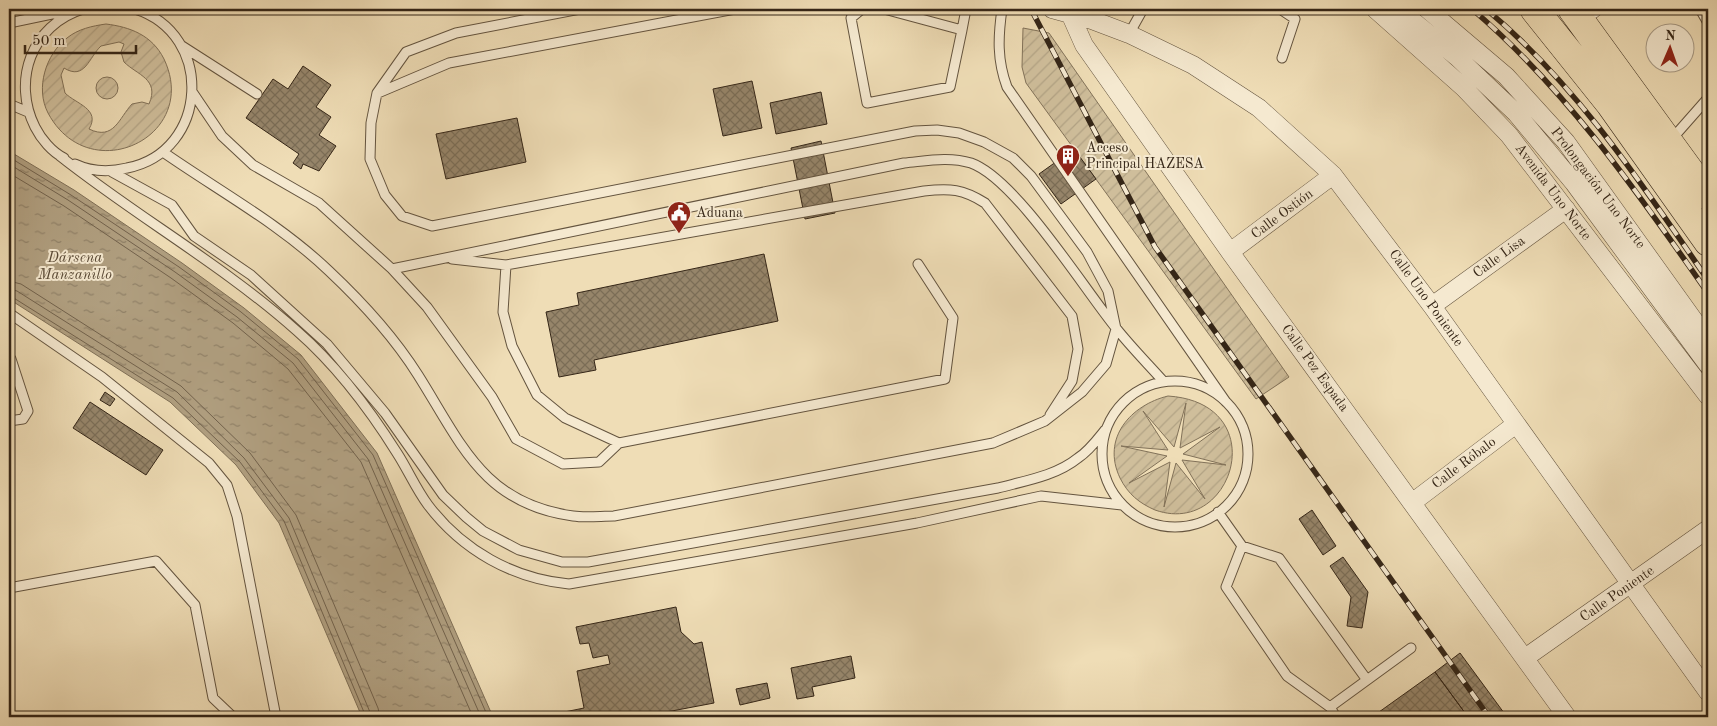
<svg xmlns="http://www.w3.org/2000/svg" width="1717" height="726" font-family="'Old Standard TT',serif">
<defs>
<pattern id="garden-furrows" width="10" height="10" patternUnits="userSpaceOnUse" patternTransform="scale(1.25)"><rect width="10" height="10" fill="#cfbe9b"/><path d="M-1 1l2-2M0 10L10 0M9 11l2-2" fill="none" stroke="#b2a385"/></pattern>
<pattern id="water-ripples" width="26" height="14" patternUnits="userSpaceOnUse" patternTransform="scale(1.25)"><rect width="26" height="14" fill="#b09f80"/><path d="M2 4q2-2 4 0t4 0M15 11q2-2 4 0t4 0" fill="none" stroke="#908168"/></pattern>
<pattern id="building-cross-hatch" width="8" height="8" patternUnits="userSpaceOnUse" patternTransform="scale(1.25)"><rect width="8" height="8" fill="#96856a"/><path d="M0 0l8 8M0 8l8-8" fill="none" stroke="#7b6d56"/></pattern>
</defs>
<rect width="100%" height="100%" fill="#efddb6"/>
<filter id="stains"><feTurbulence type="fractalNoise" baseFrequency=".004" numOctaves="4"/><feColorMatrix values="0 0 0 0 .2 0 0 0 0 .09 0 0 0 0 .02 0 0 0 .5 -.17"/></filter>
<radialGradient id="worn" r=".72"><stop offset=".6" stop-color="#630" stop-opacity="0"/><stop offset="1" stop-color="#630" stop-opacity=".3"/></radialGradient>
<path fill="url(#garden-furrows)" stroke="#827259" fill-rule="evenodd" d="M106,24C130,27 152,35 164,59C201,137 89,190 48,113C35,88 46,54 67,38C78,29 92,26 106,24ZM119,42L124,44L121,52L124,62C137,75 160,79 149,104L142,102L132,104C119,118 114,141 89,129C101,109 76,104 65,93L61,75L64,68C85,81 89,57 101,46Z
M1023,28L1049,33L1289,377L1256,399L1026,83L1022,67Z
M96 88a11 11 0 1 1 22 0a11 11 0 1 1-22 0Z
M1168,396C1274,403 1234,538 1155,510C1139,503 1128,494 1120,478C1101,438 1131,405 1168,396ZM1186,403L1180,448L1220,427L1183,454L1226,465L1182,460L1205,499L1176,463L1164,507L1170,462L1129,483L1167,456L1121,446L1168,450L1143,411L1174,447Z"/>
<path fill="url(#water-ripples)" stroke="#7f6f56" d="M9,151L74,190L182,263L244,308L301,355L377,453L493,717H362L279,523L236,465L170,402L9,299Z"/>
<g fill="none" stroke-linecap="round" stroke-linejoin="round">
<path stroke="#72624c" stroke-width="1" d="M9,157L71,195L179,267L241,312L298,359L373,455L488,717
M9,164L68,200L175,272L237,317L293,363L368,459L481,717
M9,173L64,206L171,278L233,323L288,369L361,462L473,717
M9,281L21,284L181,386L250,453L296,515L378,708L380,717
M9,289L17,291L177,392L244,458L289,518L372,717
M9,295L173,398L240,462L284,521L366,717"/>
</g>
<path fill="url(#building-cross-hatch)" stroke="#352617" d="M303,66L331,85L316,107L331,117L319,135L336,146L319,171L303,164L301,169L293,163L299,154L246,118L273,79L288,89Z
M752,81L762,128L723,136L713,89Z
M821,92L827,124L776,134L770,103Z
M517,118L526,162L446,179L436,134Z
M821,141L835,213L805,219L791,148Z
M1074,149L1096,179L1061,204L1039,174Z
M764,254L778,321L594,360L596,370L559,377L546,312L579,305L577,293Z
M105,392L115,399L110,406L100,400Z
M90,402L163,450L146,475L73,428Z
M1312,510L1336,546L1323,555L1299,519Z
M1343,557L1368,592L1362,628L1347,626L1351,597L1330,566Z
M676,607L681,632L694,644L702,642L714,703L640,717H540L584,708L577,671L610,664L608,655L593,658L589,643L580,644L576,627Z
M1460,653L1507,717H1468L1435,672Z
M851,656L855,678L812,687L814,696L797,699L791,668Z
M1435,672L1468,717H1372Z
M767,683L770,698L740,705L736,689Z"/>
<g fill="none" stroke-linecap="round" stroke-linejoin="round">
<g stroke="#64543f" stroke-width="11">
<path id="service" d="M868,9H862L851,18L867,103L950,87L962,30L884,9
M1002,9C998,37 997,60 1007,87L1226,402
M1280,9L1295,19L1282,58
M1700,9L1708,23
M9,23L71,10
M962,30L966,9
M1129,34L1143,9
M182,46L257,94
M193,93L222,136L253,165L319,203L392,269L427,307L492,397L516,439L563,464L599,462L619,443L945,379L953,318L918,264
M378,93L449,63L735,9
M9,104L28,112
M1671,140L1708,98
M163,152C219,191 280,224 329,271C362,302 394,337 418,375C461,443 483,504 573,516C586,518 601,516 614,516L993,443L1045,421L1082,392L1106,364L1116,329L1108,291L1087,252L1031,176L1013,158L984,142L959,133L937,130L915,131L432,226L402,216L385,195L370,159L371,123L377,93L406,52L456,33L580,9
M60,156C137,217 223,265 297,331C336,365 370,410 397,453C408,470 416,489 428,505C462,550 513,579 569,584L917,523L1041,496L1122,505
M64,158C52,152 41,139 35,127C12,81 31,25 83,9
M75,164C92,172 110,172 127,168C209,152 215,34 135,9
M112,172L172,205L194,236L251,275L327,344L385,413L443,495L466,517L483,531L519,550L562,562H588L998,488C1024,481 1056,476 1078,458C1089,451 1097,440 1105,430
M452,259L506,265L924,191C950,188 963,189 985,203L1072,316L1078,349L1072,381L1050,415
M506,265L503,312L512,346L537,395L565,418L619,443
M392,269L904,163C926,161 949,156 971,163C1016,179 1084,289 1116,328C1131,347 1148,364 1164,382
M9,313L102,377L209,463L227,485L237,516L276,717
M9,357L11,359L28,411L23,419L9,421
M1102 454a73 73 0 1 1 146 0a73 73 0 1 1-146 0Z
M1218,512L1242,546L1226,587L1287,676L1330,707L1336,717
M1242,546L1279,558L1367,680
M9,588L156,561L195,605L213,698L233,717
M1330,707L1411,648"/>
</g>
<g stroke="#64543f" stroke-width="19">
<path id="minor" d="M1052,9L1092,20L1129,34L1193,65L1259,108L1333,175L1432,306L1708,692
M1068,9L1084,45L1230,252L1567,717
M1375,9L1464,88L1509,135L1708,396
M1398,9L1457,57L1516,113L1574,183L1708,365
M1427,9L1506,76L1566,142L1708,340
M1579,16L1593,9
M1230,252L1333,175
M1432,306L1566,209
M1413,502L1516,424
M1525,658L1708,529"/>
</g>
<g stroke="#352617" stroke-width="29">
<path id="primary" d="M1534,9L1610,104L1708,242
M1572,9L1708,196"/>
</g>
<use href="#service" stroke="#f5e9d0" stroke-width="9"/>
<use href="#minor" stroke="#f5e9d0" stroke-width="18"/>
<use href="#primary" stroke="#efddb6" stroke-width="28"/>
<g stroke="#352617" stroke-width="5.5">
<path id="rail" d="M1031,9L1155,247L1489,717
M1472,9C1567,90 1637,192 1708,293
M1486,9C1577,85 1641,183 1708,280"/>
</g>
<use href="#rail" stroke="#f5e9d0" stroke-width="4" stroke-dasharray="11" stroke-linecap="butt"/>
</g>
<defs>
<g id="building-pin" transform="scale(1.25)"><path d="M0 17L-7.5 6A9.5 9.5 0 1 1 7.5 6Z" fill="#8f2418" stroke="#f5e9d0"/><path d="M-4-6H4V6H1V3H-1V6H-4ZM-2.5-4.3h1.7v1.8h-1.7ZM.8-4.3h1.7v1.8H.8ZM-2.5-1h1.7V.8h-1.7ZM.8-1h1.7V.8H.8Z" fill="#fff"/></g>
<g id="civic-pin" transform="scale(1.25)"><path d="M0 17L-7.5 6A9.5 9.5 0 1 1 7.5 6Z" fill="#8f2418" stroke="#f5e9d0"/><path d="M-.6-6.5H3V-4.5H.6V-3L4-1V1h2V6H-6V1h2V-1L-.6-3ZM-1.2 2.5V6h2.4V2.5Z" fill="#fff"/></g>
</defs>
<g fill-rule="evenodd">
<use href="#building-pin" x="1068" y="156"/>
<use href="#civic-pin" x="679" y="213"/>
</g>
<g text-anchor="middle" dominant-baseline="central" stroke-width="4" stroke-linejoin="round" paint-order="stroke">
<g font-size="14" fill="#352617" stroke="#f5e9d0" text-anchor="start">
<text x="1086" y="148">Acceso<tspan x="1086" dy="16">Principal HAZESA</tspan></text>
<text x="696" y="213">Aduana</text>
</g>
<g font-size="14" fill="#352617" stroke="#f5e9d0">
<text transform="translate(1598 188) rotate(53)">Prolongación Uno Norte</text>
<text transform="translate(1553 192) rotate(53)">Avenida Uno Norte</text>
<text transform="translate(1282 214) rotate(-37)">Calle Ostión</text>
<text transform="translate(1499 257) rotate(-36)">Calle Lisa</text>
<text transform="translate(1426 298) rotate(54)">Calle Uno Poniente</text>
<text transform="translate(1315 368) rotate(54)">Calle Pez Espada</text>
<text transform="translate(1464 463) rotate(-37)">Calle Róbalo</text>
<text transform="translate(1617 594) rotate(-35)">Calle Poniente</text>
</g>
<g font-size="15" font-style="italic" fill="#5a4a36" stroke="#f5e9d0">
<text x="75" y="258">Dársena<tspan x="75" dy="17">Manzanillo</tspan></text>
</g>
</g>
<rect width="1717" height="726" fill="none" stroke="#efddb6" stroke-width="30"/>
<rect x="10" y="10" width="1697" height="706" fill="none" stroke="#352617" stroke-width="2.5"/>
<rect x="15" y="15" width="1687" height="696" fill="none" stroke="#352617"/>
<g transform="translate(1670 48) rotate(2)"><circle r="24" fill="#f5e9d0" stroke="#a89b86"/>
<path d="M0-4L9 19L0 12L-9 19Z" fill="#8f2418"/>
<text y="-8" font-size="14" font-weight="bold" text-anchor="middle" fill="#352617">N</text>
</g>
<path d="M25 45v8h111v-8" fill="none" stroke="#352617" stroke-width="2.5"/>
<text x="32" y="45" font-size="15" fill="#352617" stroke="#f5e9d0" stroke-width="4" paint-order="stroke">50 m</text>
<rect width="100%" height="100%" filter="url(#stains)"/>
<rect width="100%" height="100%" fill="url(#worn)"/>
</svg>
